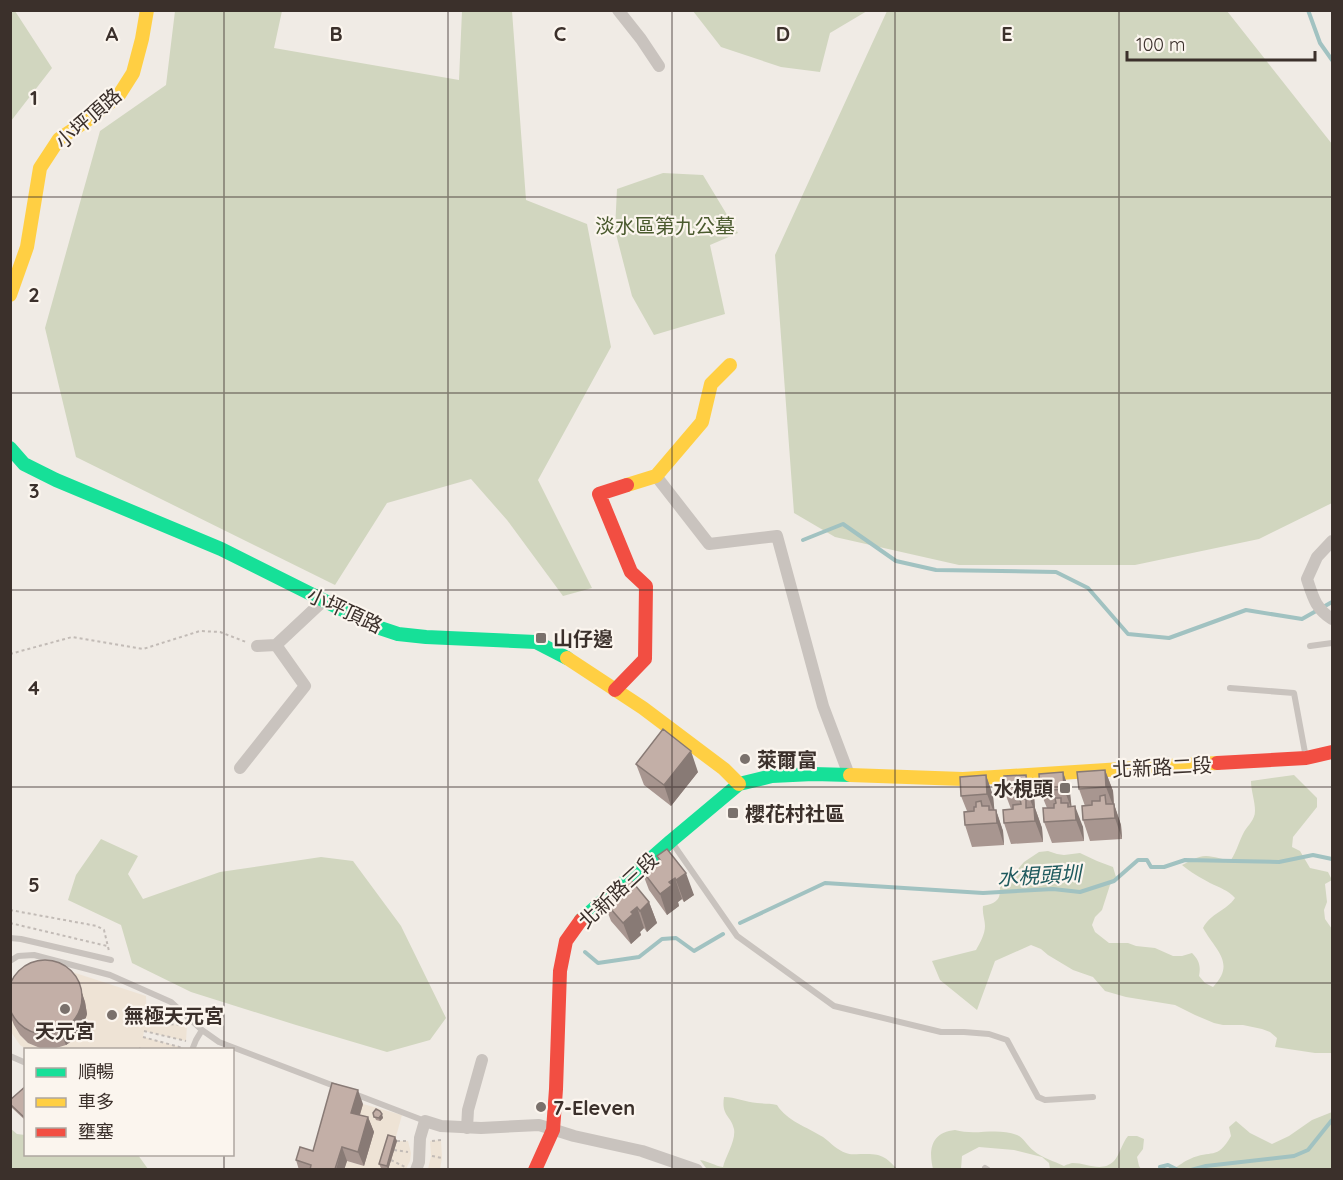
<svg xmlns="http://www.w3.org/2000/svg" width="1343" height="1180" font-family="Quicksand,'Noto Sans TC',sans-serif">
<rect width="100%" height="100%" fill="#f0ebe5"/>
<path fill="#d1d6bf" d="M15,11L52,68L11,121L10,11Z
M175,11H282L274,48L459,80L462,11H512L526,200L587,224L611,347L538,480L592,588L563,596L507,520L471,479L387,503L335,585L76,457L45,328L100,131L166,85Z
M693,11H867L830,33L820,72L781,67L721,47Z
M887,11H1227L1332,144V503L1259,539L1135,565H959L835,537L794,513L775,255Z
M663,173L703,175L738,233L710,245L725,314L654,335L632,296L615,230L617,189Z
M1294,775L1317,798V807L1293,837L1292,847L1300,851L1310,868L1328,872L1332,880L1325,884L1327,902L1324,910L1325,919L1332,929V1053H1315L1275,1047L1277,1038L1270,1032L1262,1029L1243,1025H1223L1214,1023L1195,1015L1175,1005L1126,997L1105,991L1093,977L1073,970L1048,955L1041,949L1031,945L995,961L977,1010L940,980L932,961L976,950C980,943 985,934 985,926C985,920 982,913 983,906C1008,901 996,891 1002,874L1018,869L1024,862L1039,852L1048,851L1057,854L1064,855L1080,853L1097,861L1113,867L1116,877L1110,885L1102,910L1095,917L1092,925L1095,932L1109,943H1128L1136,946L1155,948L1173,956H1182L1192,953C1199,960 1201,966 1199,976L1205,983L1213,987C1236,963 1216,951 1203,928C1211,913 1226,911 1235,898C1228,890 1220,888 1210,883C1201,878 1190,872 1182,865C1189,862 1197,856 1206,856C1214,856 1223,860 1231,860C1237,851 1239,841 1244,832C1248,825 1255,820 1255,811C1255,801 1251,791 1251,781Z
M101,839L138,856L128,874L143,899L220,872L321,857L353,861L401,926L446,1018L430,1040L387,1052L296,1025L191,992L132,963L121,925L68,900L76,875Z
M724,1097C735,1097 746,1102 757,1103C764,1104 770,1103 777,1105C787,1121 807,1127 823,1137C831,1143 837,1150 846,1153C850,1155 856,1154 860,1154C880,1154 883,1154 897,1169L710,1170L706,1168L700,1160C708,1161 715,1166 723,1167C726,1155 736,1141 734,1129C731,1115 721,1116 724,1097Z
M1332,1112V1169H1173C1179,1166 1184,1161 1190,1159C1211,1149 1217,1161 1231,1136L1229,1127L1236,1121L1250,1133L1272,1144L1289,1136L1312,1120Z
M10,1128L17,1134L25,1135L26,1154L138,1155L148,1169H11Z
M955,1130C976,1136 996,1127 1017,1135C1024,1138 1027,1146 1034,1151C1042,1158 1054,1161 1064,1166C1066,1165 1071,1163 1073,1163C1087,1163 1102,1173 1114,1161C1120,1154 1122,1143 1128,1136H1137L1144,1139L1143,1149L1137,1157L1139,1166L1141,1169H1050L1049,1163L1042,1157L1014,1150L979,1147L962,1156L961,1169H933C928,1149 932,1132 955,1130Z"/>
<path fill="#eee3d5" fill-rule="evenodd" d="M57,967L146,996L147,1020L167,1024L187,1025L186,1041L144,1031L143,1037L184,1048L183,1050H143L140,1048L139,1050L26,1049L20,1045L11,1032L10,996ZM14,1025L76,1037L66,1045L53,1049L40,1048L28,1043L20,1035Z
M363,1104L402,1115L395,1140L381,1168L386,1169L344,1170L347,1161L364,1166L373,1132L356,1127Z
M441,1140L442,1158L440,1169H428L431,1156L430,1141Z
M397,1141H408L411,1153L410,1161L406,1169L388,1170Z"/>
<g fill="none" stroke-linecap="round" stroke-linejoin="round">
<path stroke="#a1c2c1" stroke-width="4" d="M1308,10L1320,43L1332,60
M803,540L843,524L896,561L936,570L1056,572L1088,588L1128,634L1169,638L1246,610L1302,619L1332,602
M740,923L825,883L983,893L1053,889L1080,892L1114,881L1138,860H1147L1151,867H1164L1185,860L1279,862L1313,855L1332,859
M585,952L598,963L639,957L662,939L676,938L694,951L723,934
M1160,1167L1168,1165L1178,1170
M1191,1170L1206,1166L1294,1156L1308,1150L1332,1120"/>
<path stroke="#c2bbb6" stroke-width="2" stroke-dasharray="3 3" stroke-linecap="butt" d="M10,654L72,637L143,649L200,631L220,632L246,642
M10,910L97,926L104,930L109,951
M10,923L107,946
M147,1020L167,1024L183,1025
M144,1031L186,1041
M143,1037L183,1048
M139,1048L143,1050
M397,1141H408
M432,1141L441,1140
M394,1150L408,1152
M432,1156L442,1158
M391,1160L405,1167"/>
<path stroke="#c9c3be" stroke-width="6" d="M1310,646L1332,643
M1230,688L1294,693L1306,758
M671,841L737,936L834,1006L941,1032H964L989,1034L1007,1040L1038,1097L1045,1100L1093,1097
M10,938L21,939L111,960
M10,961L18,956L34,955L110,975L171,1002L202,1030
M192,1050L196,1040L202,1030L219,1042L337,1087
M10,1056L26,1063
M352,1093L425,1121
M985,1168L988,1170"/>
<path stroke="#c9c3be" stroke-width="12" d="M618,10L641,39L659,66
M656,476L709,544L777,536L823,706L849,775
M1332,541L1317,557L1307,579C1313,597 1315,608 1332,619
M257,646L276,645L323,601
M240,768L305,686L276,645
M467,1128L468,1110L482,1060
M416,1170L419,1162L420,1138L425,1121L441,1126L481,1128L539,1125L574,1136L642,1151L697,1170"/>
<path stroke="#16e098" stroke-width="14" d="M10,448L24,464L56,480L221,549L377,627L398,634L426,637L536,642L567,658
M581,920L671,841L739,784L772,776L813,774L850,775"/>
<path stroke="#ffcf43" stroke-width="14" d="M10,295L27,247L40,168L59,139L89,119L119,95L133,73L142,39L147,10
M627,485L656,476L702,422L711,384L730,365
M567,658L643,708L724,769L739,784
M850,775L963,779L1217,763"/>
<path stroke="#f24e42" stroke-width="14" d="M615,690L645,659L646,586L631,572L599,494L627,485
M1217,763L1306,758L1332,752
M535,1170L553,1130L556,1089L560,971L566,941L581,920"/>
</g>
<path fill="#a89690" d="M636,764L698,772L671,806L644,785Z
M1105,770L1113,791L1114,804L1121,825L1122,839L1090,841L1083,820L1085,806L1079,789Z
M1063,772L1070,793L1071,806L1083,827L1084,841L1052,843L1044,822L1047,808L1040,791Z
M986,775L993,796L994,810H996L1003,831L1004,845L972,847L965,825L967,811L961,796Z
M1026,775L1034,796L1035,808L1042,828L1043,842L1011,844L1004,823L1011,809L1005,793Z
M657,856L694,895L684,902L682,899L678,902L679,906L667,915L649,890L641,869L654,865L659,861Z
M620,888L649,902L657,923L647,932L644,928L640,932L641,935L631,944L611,921L603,900L617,896L622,892Z
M10,982L80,987L85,1002L87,1014L83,1027L76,1038L66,1045L53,1049L40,1048L28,1043L20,1035L14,1025L10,1015Z
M26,1086V1121L10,1106V1100Z
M363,1104L360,1115L368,1117L374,1132L364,1166L347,1161L344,1170H299L296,1160L313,1151Z
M380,1111L383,1118L380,1121L376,1120L373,1113Z
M395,1137L397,1141L388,1170L381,1168L379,1164Z"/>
<path fill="#887a75" d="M691,751L698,772L671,806L664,785Z
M1105,770L1113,791L1114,808L1106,787Z
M1063,772L1070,793L1072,810L1064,789Z
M986,775L993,796L995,815L987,794Z
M1026,775L1034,796L1035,808L1042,828L1043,842L1035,821V812L1027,792Z
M1114,804L1121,825L1122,839L1115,818Z
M1075,806L1083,827L1084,841L1076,820Z
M996,810L1003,831L1004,845L997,823Z
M686,873L694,895L684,902L676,880Z
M675,878L682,899L678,902L679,906L667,915L660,894L669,882Z
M649,902L657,923L647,932L640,911Z
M637,907L644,928L640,932L641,935L631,944L623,923L631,912Z
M80,987L85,1002L87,1014L83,1027L76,1038L66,1045L60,1031Z
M358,1090L363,1104L356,1127L351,1113Z
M382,1114L383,1118L380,1121L379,1118Z
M368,1117L374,1132L364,1166L358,1152Z
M395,1137L397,1141L388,1170L387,1166Z
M342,1147L347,1161L344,1170H336Z"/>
<path fill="#c3afa7" stroke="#887a75" stroke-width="1.5" d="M663,729L691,751L664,785L636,764Z
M1105,770L1106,787L1079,789L1077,772Z
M1063,772L1064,789L1040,791L1039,774Z
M986,775L987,794L961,796L960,777Z
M1026,775L1027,792L1005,793L1004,776Z
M1105,795L1106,804H1114L1115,818L1083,820L1082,806L1092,805V801H1100V796Z
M1055,798H1061V803H1068V807L1075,806L1076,820L1044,822L1043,808H1054V804L1056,803Z
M1020,799H1026V808L1034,807L1035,821L1004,823L1003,810L1013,809V805L1021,804Z
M981,801L982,806H989V810H996L997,823L965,825L964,812L974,811V807H976V802Z
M667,849L686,873L676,880L675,878L669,882L672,885L660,894L641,869L651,861L654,865L660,860L657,856Z
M630,879L649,902L640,911L637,907L631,912L633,914L623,923L603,900L613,892L617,896L623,891L620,888Z
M8 997a37 37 0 1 1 74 0a37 37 0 1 1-74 0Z
M332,1083L358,1090L351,1113L368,1117L358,1152L342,1147L335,1169L338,1170H310L311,1165L296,1160L300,1147L313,1151Z
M26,1086V1119L10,1104V1100Z
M376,1109L380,1111L382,1114L379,1118L374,1117L373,1113Z
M388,1135L395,1137L387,1166L379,1164Z"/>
<path fill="none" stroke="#3b302b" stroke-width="1.5" stroke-opacity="0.55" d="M224,10V1050M448,10V1170M672,10V1170M895,10V1170M1119,10V1170M10,197H1332M10,393H1332M10,590H1332M10,787H1332M10,983H1332M224,1154V1170"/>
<g fill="#7a716c" stroke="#fbf5ee" stroke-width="2">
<rect x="535" y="632" width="12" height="12" rx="3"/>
<circle cx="745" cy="759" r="6"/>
<rect x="1059" y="782" width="12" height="12" rx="3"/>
<rect x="727" y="807" width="12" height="12" rx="3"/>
<circle cx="65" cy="1009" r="6"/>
<circle cx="112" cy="1015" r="6"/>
<circle cx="541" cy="1107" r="6"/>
</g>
<g text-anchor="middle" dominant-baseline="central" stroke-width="4.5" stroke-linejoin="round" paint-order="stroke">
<g font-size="20" fill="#3b302b" stroke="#fbf5ee">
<text transform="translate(88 118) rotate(-41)">小坪頂路</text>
<text transform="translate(345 610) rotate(25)">小坪頂路</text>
<text transform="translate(1162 767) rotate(-3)">北新路二段</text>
<text transform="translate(618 890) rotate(-43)">北新路三段</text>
</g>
<g font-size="20" fill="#4a5a2e" stroke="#fbf5ee">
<text x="665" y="225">淡水區第九公墓</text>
</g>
<g font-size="20" font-weight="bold" fill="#3b302b" stroke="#fbf5ee" text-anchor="start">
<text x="553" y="638">山仔邊</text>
<text x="757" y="759">萊爾富</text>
<text x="1053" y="788" text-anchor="end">水梘頭</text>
<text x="745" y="813">櫻花村社區</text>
<text x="124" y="1015">無極天元宮</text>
<text x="65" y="1030" text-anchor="middle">天元宮</text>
<text x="553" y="1107">7-Eleven</text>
</g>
<g font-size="21" font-style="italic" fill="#1f5a5e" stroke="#fbf5ee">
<text transform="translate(1039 875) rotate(-3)">水梘頭圳</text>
</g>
</g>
<g font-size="20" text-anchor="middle" font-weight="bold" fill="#3b302b" stroke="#fbf5ee" stroke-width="4.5" stroke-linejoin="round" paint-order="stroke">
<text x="112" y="41">A</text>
<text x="336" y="41">B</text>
<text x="560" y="41">C</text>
<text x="783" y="41">D</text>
<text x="1007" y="41">E</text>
<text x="34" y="105">1</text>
<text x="34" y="302">2</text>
<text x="34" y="498">3</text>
<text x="34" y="695">4</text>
<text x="34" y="892">5</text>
</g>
<rect width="1343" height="1180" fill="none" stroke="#3b302b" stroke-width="24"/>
<rect x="24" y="1048" width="210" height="108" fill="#fbf5ee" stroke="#aea6a0" stroke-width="1.5"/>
<rect x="36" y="1068" width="30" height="9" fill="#16e098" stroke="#aea6a0" stroke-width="1.5"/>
<text x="78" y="1078" font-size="18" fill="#3b302b">順暢</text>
<rect x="36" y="1098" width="30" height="9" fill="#ffcf43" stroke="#aea6a0" stroke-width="1.5"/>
<text x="78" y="1108" font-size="18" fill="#3b302b">車多</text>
<rect x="36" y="1128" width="30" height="9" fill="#f24e42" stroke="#aea6a0" stroke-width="1.5"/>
<text x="78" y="1138" font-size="18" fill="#3b302b">壅塞</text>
<path d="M1127 51v9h188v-9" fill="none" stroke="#3b302b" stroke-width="3"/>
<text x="1136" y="51" font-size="18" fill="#3b302b" stroke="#fbf5ee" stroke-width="4.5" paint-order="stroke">100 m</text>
</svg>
